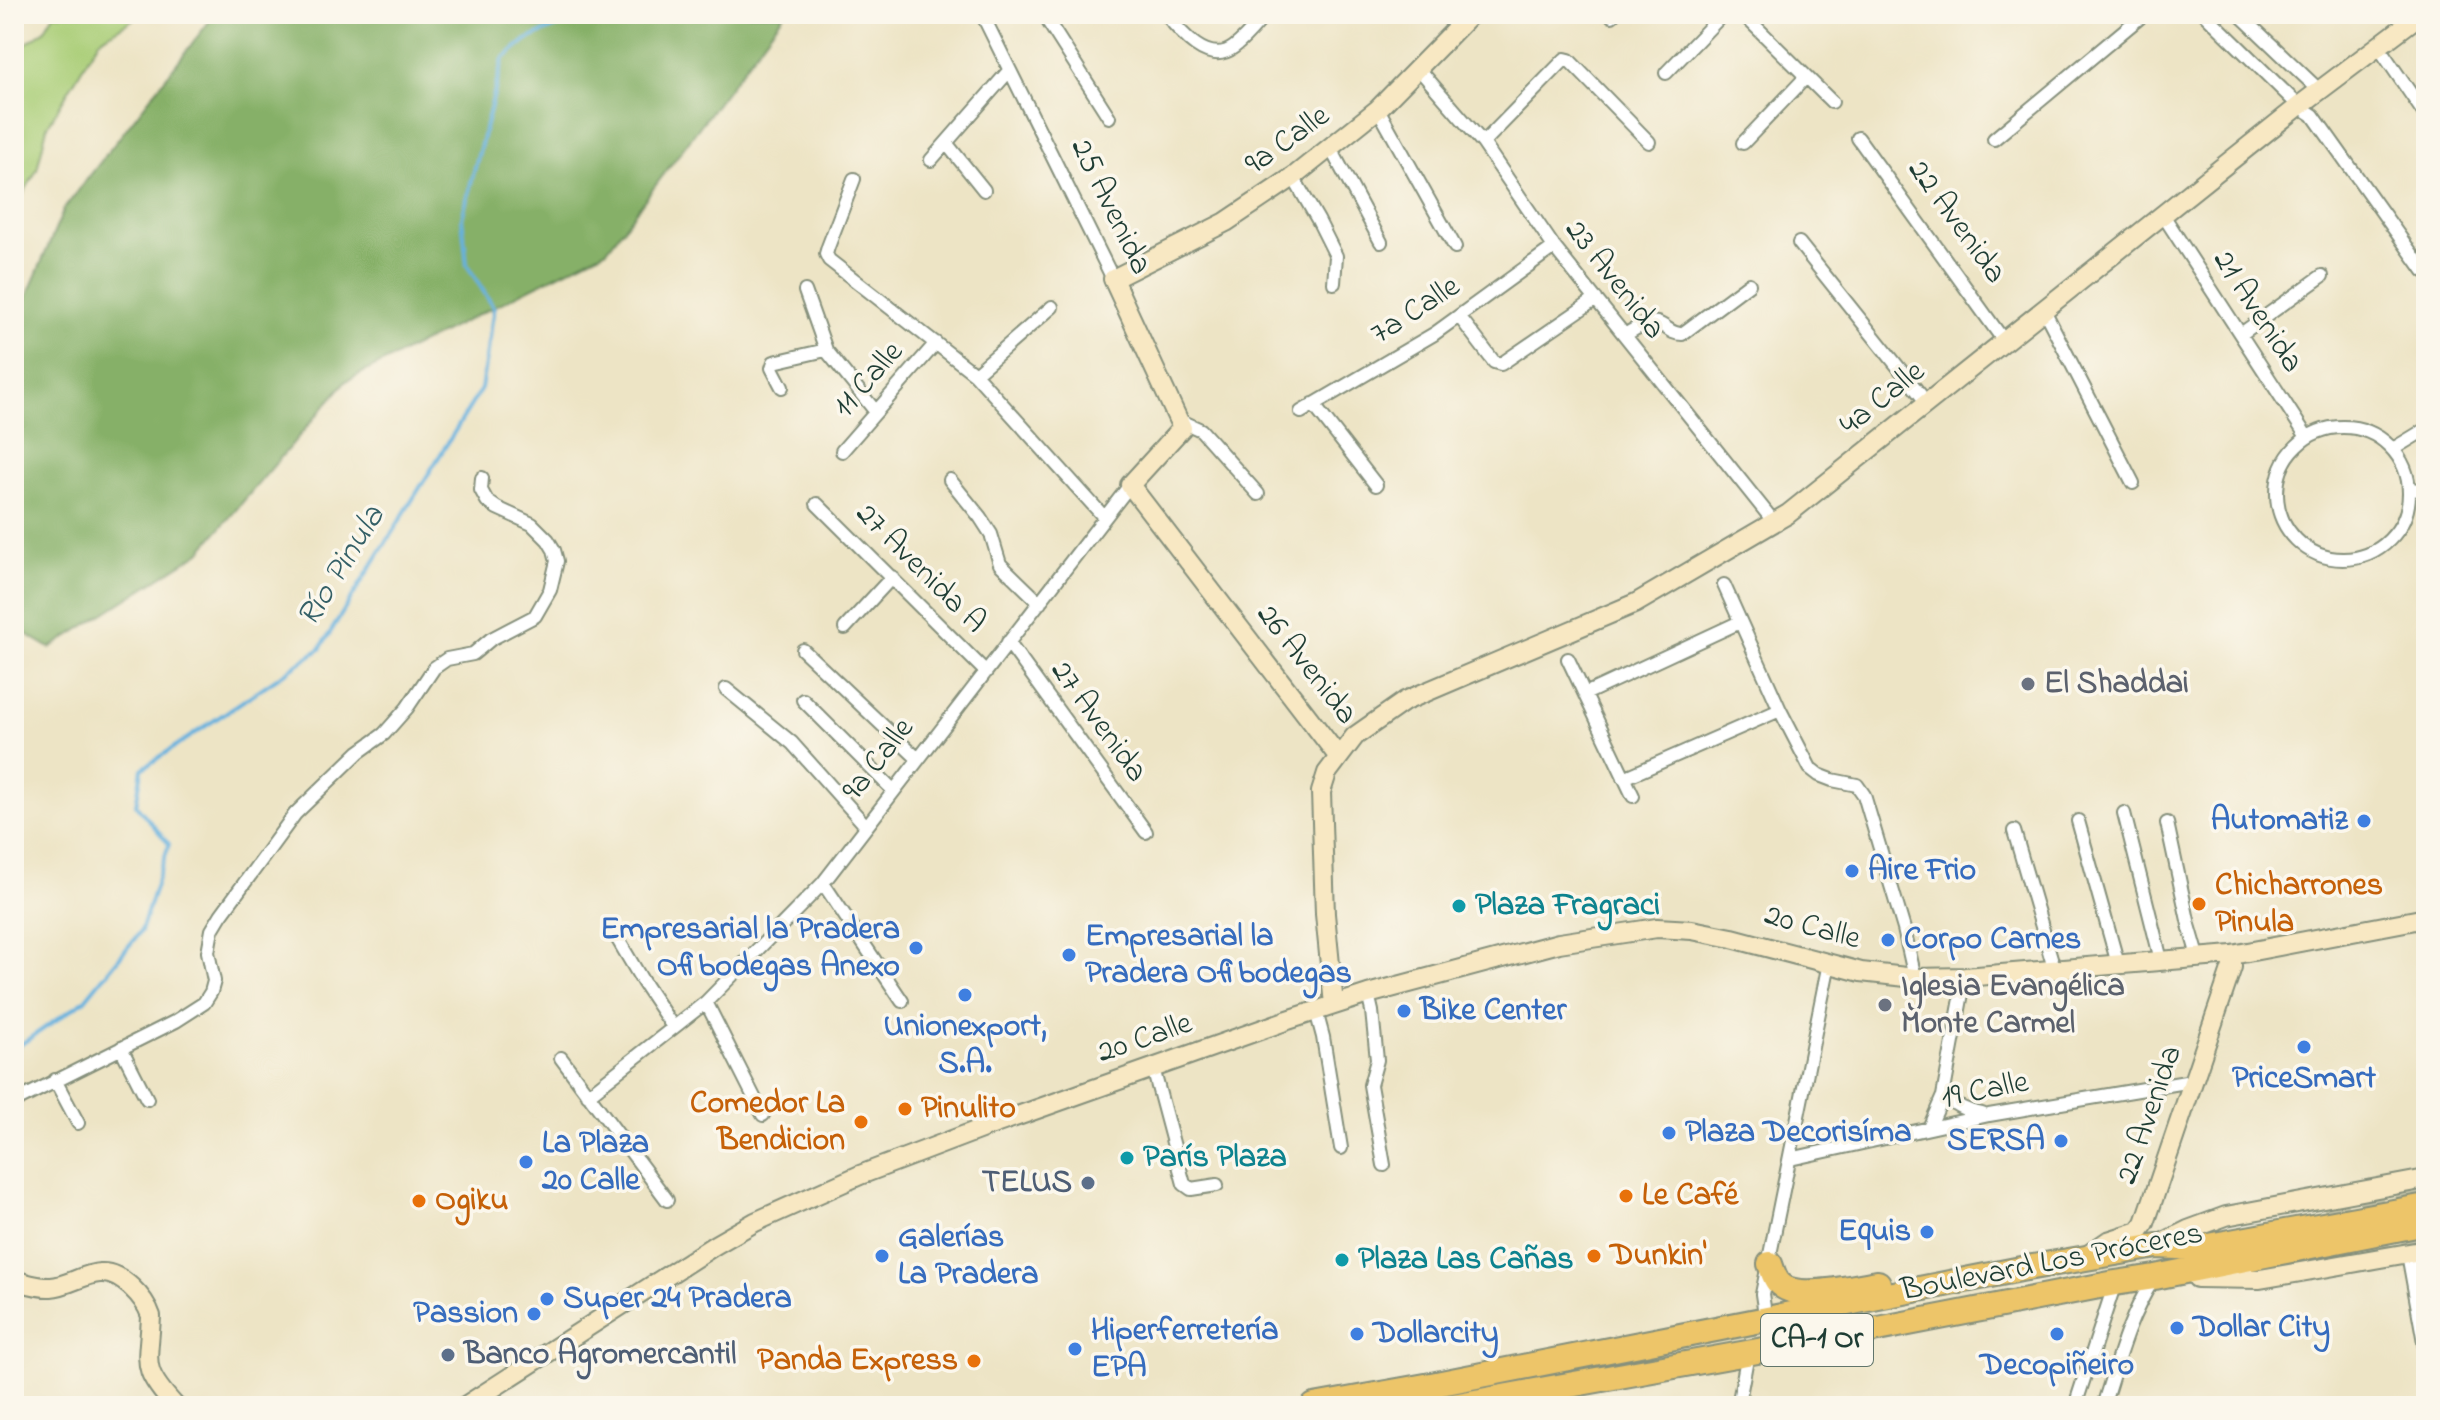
<svg xmlns="http://www.w3.org/2000/svg" width="2440" height="1420" font-family="'Indie Flower',sans-serif">
<rect width="100%" height="100%" fill="#fbf7ec"/>
<filter id="ink" filterUnits="userSpaceOnUse"><feTurbulence type="fractalNoise" baseFrequency=".0125" numOctaves="2"/><feDisplacementMap in="SourceGraphic" scale="16" xChannelSelector="R" yChannelSelector="G"/><feConvolveMatrix kernelMatrix="1 2 1 2 8 2 1 2 1" color-interpolation-filters="sRGB"/></filter>
<filter id="wash" filterUnits="userSpaceOnUse"><feTurbulence type="fractalNoise" baseFrequency=".006" numOctaves="4" result="noise"/><feDisplacementMap in="SourceGraphic" scale="32" xChannelSelector="R" yChannelSelector="G"/><feGaussianBlur stdDeviation="1.8" result="paint"/><feColorMatrix in="noise" values="0 0 0 0 0 0 0 0 0 0 0 0 0 0 0 0 0 1.4 0 .05"/><feComposite in="paint" operator="in"/></filter>
<g filter="url(#wash)">
<rect width="100%" height="100%" fill="#ede4c5"/>
<path fill="#a9cd76" stroke="#648555" stroke-width="2" d="M54,14H142L99,40L47,127L37,170L14,210V52L44,31Z"/>
<path fill="#86b067" stroke="#52764e" stroke-width="2" d="M215,14H784L607,250L346,381L200,552L50,648L14,627V327L64,209Z"/>
<g fill="none" stroke-linecap="round" stroke-linejoin="round">
<path stroke="#65b1de" stroke-width="4" d="M14,1049L84,1001L141,931L169,844L136,805L142,769L320,649L481,389L494,308L467,265L462,218L503,59L526,40L558,26L567,14"/>
</g>
</g>
<g filter="url(#ink)">
<g fill="none" stroke-linecap="round" stroke-linejoin="round">
<path stroke="#c4c3a8" stroke-width="24" stroke-dasharray="24 12" stroke-linecap="butt" d="M2324,1209L2426,1191
M2295,1262L2426,1238"/>
<g stroke="#86907c" stroke-width="16">
<path id="street" d="M982,14L1113,279
M1049,14V23L1109,117
M1166,14C1180,32 1208,67 1234,47C1246,38 1256,25 1266,14
M1443,14L1459,27
M1743,14L1832,102
M2205,14L2299,106L2313,115L2424,271
M2239,14L2319,90
M1612,16L1614,14
M2378,46L2426,116
M1418,68L1483,143L1554,247L1774,522
M1666,73L1723,14
M1378,109L1455,247
M1858,138L2004,341
M1994,139L2144,14
M1483,143L1565,59L1569,60L1649,142
M1743,143L1806,77
M947,144L984,190
M1331,149L1381,242
M931,160L1008,72
M1293,177L1318,220L1336,256L1334,283
M854,179L828,247L826,254L829,260L975,374L1104,517
M2163,215L2307,437
M1799,243L1927,403
M805,291L826,350L876,412
M2044,310L2133,483
M1459,316L1494,362L1501,364L1596,299
M2241,334L2322,276
M1625,335C1633,330 1647,320 1657,323C1667,326 1670,334 1682,334L1749,284
M975,374L1052,307
M782,387L772,368L774,362L826,350
M1313,404L1376,485
M1301,412L1434,334L1554,247
M1179,420L1201,430L1258,494
M2277 493a66 66 0 1 1 132 0a66 66 0 1 1-132 0Z
M2393,449L2426,429
M842,451L936,343
M950,480L980,517L991,534L1000,564L1040,603
M2409,490L2426,489
M817,504L986,672
M1724,585L1780,710L1810,768L1819,775L1832,780L1857,785L1864,795L1904,929L1915,978
M845,628L892,577
M1008,642L1146,832
M803,650L918,759
M1568,659L1633,796
M726,689L792,743L866,826
M1585,694L1740,622
M803,700L894,791
M1624,778L1780,710
M2124,813L2161,960
M2078,821L2118,964
M2167,823L2189,925L2198,956
M2014,831L2054,968
M823,883L902,1001
M610,926L643,982L673,1027
M1368,994L1372,1011L1377,1060L1370,1085L1384,1165
M706,1002L763,1115
M1316,1011L1323,1037L1341,1148
M121,1048L147,1099
M561,1058L667,1200
M1153,1068L1184,1184L1191,1189L1217,1185
M55,1080L78,1123
M588,1095L706,1002L823,883L1130,485
M1943,1096C1956,1105 1967,1112 1982,1114
M14,1102L176,1021L204,1003L211,992L214,981L208,952L212,930L221,915L295,814L359,752L384,734L407,708L434,668L447,659L473,654L491,639L535,616L550,590L557,561L554,550L548,540L532,524L497,508L487,501L481,490L482,478
M1929,1128L1943,1096L1965,977
M1790,1159L1989,1115L2192,1081
M2408,1254L2426,1353
M1766,1321L1762,1294L1829,963
M1738,1406L1748,1353
M2075,1406L2115,1283
M2103,1406C2117,1363 2128,1318 2153,1280
M2423,1406L2426,1405"/>
</g>
<g stroke="#86907c" stroke-width="22">
<path id="secondary" d="M1338,756L1130,485L1182,428L1113,279L1226,222L1293,177L1378,109L1471,14
M1334,1005L1325,914L1321,792L1327,773L1355,736L1405,701L1636,603L1788,514L2299,106L2421,14
M2158,1245L2188,1230L2226,1216L2426,1179
M2085,1257L2108,1241L2139,1231L2145,1223L2232,967V955
M2197,1278L2260,1279L2426,1250
M14,1280C26,1283 39,1288 51,1287C68,1286 83,1274 100,1273C121,1271 145,1298 151,1316C149,1364 139,1367 175,1406
M465,1406L715,1245L755,1222L860,1175L981,1129L1288,1020L1368,994L1559,943L1657,928L1692,930L1732,938L1861,972L1915,978L1965,977L2232,955L2426,918"/>
</g>
<g stroke="#86907c" stroke-width="28">
<path id="highway" d="M1770,1264C1772,1269 1774,1277 1778,1282C1794,1303 1855,1286 1878,1283
M1314,1406L1431,1385L2021,1269L2157,1246L2198,1248L2426,1206
M1453,1406L1852,1334L2115,1283L2155,1277L2426,1223"/>
</g>
<use href="#street" stroke="#fff" stroke-width="12"/>
<use href="#secondary" stroke="#f8e8c3" stroke-width="18"/>
<use href="#highway" stroke="#edc569" stroke-width="24"/>
</g>
</g>
<g fill="#6b7280" stroke="#fbf7ec" stroke-width="3">
<circle cx="2028" cy="684" r="8"/>
<circle cx="1885" cy="1005" r="8"/>
</g>
<g fill="#3f7fe0" stroke="#fbf7ec" stroke-width="3">
<circle cx="2364" cy="821" r="8"/>
<circle cx="1852" cy="871" r="8"/>
<circle cx="1888" cy="940" r="8"/>
<circle cx="916" cy="948" r="8"/>
<circle cx="1069" cy="955" r="8"/>
<circle cx="965" cy="995" r="8"/>
<circle cx="1404" cy="1011" r="8"/>
<circle cx="2304" cy="1047" r="8"/>
<circle cx="1669" cy="1133" r="8"/>
<circle cx="2061" cy="1141" r="8"/>
<circle cx="526" cy="1162" r="8"/>
<circle cx="1927" cy="1232" r="8"/>
<circle cx="882" cy="1256" r="8"/>
<circle cx="547" cy="1299" r="8"/>
<circle cx="534" cy="1314" r="8"/>
<circle cx="2177" cy="1328" r="8"/>
<circle cx="1357" cy="1334" r="8"/>
<circle cx="2057" cy="1334" r="8"/>
<circle cx="1075" cy="1349" r="8"/>
</g>
<g fill="#e8710a" stroke="#fbf7ec" stroke-width="3">
<circle cx="2199" cy="904" r="8"/>
<circle cx="905" cy="1109" r="8"/>
<circle cx="861" cy="1122" r="8"/>
<circle cx="1626" cy="1196" r="8"/>
<circle cx="419" cy="1201" r="8"/>
<circle cx="1594" cy="1256" r="8"/>
<circle cx="974" cy="1361" r="8"/>
</g>
<g fill="#0f9aa8" stroke="#fbf7ec" stroke-width="3">
<circle cx="1459" cy="906" r="8"/>
<circle cx="1127" cy="1158" r="8"/>
<circle cx="1342" cy="1260" r="8"/>
</g>
<g fill="#5c6f8a" stroke="#fbf7ec" stroke-width="3">
<circle cx="1088" cy="1183" r="8"/>
<circle cx="448" cy="1355" r="8"/>
</g>
<g text-anchor="middle" dominant-baseline="central" stroke-width="7" stroke-linejoin="round" paint-order="stroke">
<rect fill="#fbf7ec" stroke="#61756b" stroke-width="2" x="1761" y="1314" width="112" height="52" rx="6"/>
<g font-size="30" font-weight="bold" fill="#1f3d34">
<text x="1817" y="1340">CA-1 Or</text>
</g>
<g font-size="32" fill="#1f3d34" stroke="#fbf7ec">
<text transform="translate(1288 141) rotate(-36)">9a Calle</text>
<text transform="translate(1110 207) rotate(64)">25 Avenida</text>
<text transform="translate(1956 222) rotate(54)">22 Avenida</text>
<text transform="translate(1614 280) rotate(52)">23 Avenida</text>
<text transform="translate(1416 311) rotate(-33)">7a Calle</text>
<text transform="translate(2257 312) rotate(57)">21 Avenida</text>
<text transform="translate(869 380) rotate(-49)">11 Calle</text>
<text transform="translate(1883 399) rotate(-39)">4a Calle</text>
<text transform="translate(920 569) rotate(45)">27 Avenida A</text>
<text transform="translate(1306 665) rotate(52)">26 Avenida</text>
<text transform="translate(1098 722) rotate(54)">27 Avenida</text>
<text transform="translate(879 760) rotate(-52)">9a Calle</text>
<text transform="translate(1812 928) rotate(15)">20 Calle</text>
<text transform="translate(1145 1039) rotate(-19)">20 Calle</text>
<text transform="translate(1985 1091) rotate(-11)">19 Calle</text>
<text transform="translate(2150 1115) rotate(-71)">22 Avenida</text>
<text transform="translate(2052 1263) rotate(-11)">Boulevard Los Próceres</text>
</g>
<g font-size="32" font-weight="bold" fill="#5b616d" stroke="#fbf7ec" text-anchor="start">
<text x="2044" y="684">El Shaddai</text>
<text x="1901" y="987">Iglesia Evangélica<tspan x="1901" dy="37">Monte Carmel</tspan></text>
</g>
<g font-size="32" font-weight="bold" fill="#366cbe" stroke="#fbf7ec" text-anchor="start">
<text x="2348" y="821" text-anchor="end">Automatiz</text>
<text x="1868" y="871">Aire Frio</text>
<text x="900" y="930" text-anchor="end">Empresarial la Pradera<tspan x="900" dy="37">Ofibodegas Anexo</tspan></text>
<text x="1085" y="937">Empresarial la<tspan x="1085" dy="37">Pradera Ofibodegas</tspan></text>
<text x="1904" y="940">Corpo Carnes</text>
<text x="1420" y="1011">Bike Center</text>
<text x="965" y="1027" text-anchor="middle">Unionexport,<tspan x="965" dy="37">S.A.</tspan></text>
<text x="2304" y="1079" text-anchor="middle">PriceSmart</text>
<text x="1685" y="1133">Plaza Decorisíma</text>
<text x="2045" y="1141" text-anchor="end">SERSA</text>
<text x="542" y="1144">La Plaza<tspan x="542" dy="37">20 Calle</tspan></text>
<text x="1911" y="1232" text-anchor="end">Equis</text>
<text x="898" y="1238">Galerías<tspan x="898" dy="37">La Pradera</tspan></text>
<text x="563" y="1299">Super 24 Pradera</text>
<text x="518" y="1314" text-anchor="end">Passion</text>
<text x="2193" y="1328">Dollar City</text>
<text x="1091" y="1331">Hiperferretería<tspan x="1091" dy="37">EPA</tspan></text>
<text x="1373" y="1334">Dollarcity</text>
<text x="2057" y="1366" text-anchor="middle">Decopiñeiro</text>
</g>
<g font-size="32" font-weight="bold" fill="#c56008" stroke="#fbf7ec" text-anchor="start">
<text x="2215" y="886">Chicharrones<tspan x="2215" dy="37">Pinula</tspan></text>
<text x="845" y="1104" text-anchor="end">Comedor La<tspan x="845" dy="37">Bendicion</tspan></text>
<text x="921" y="1109">Pinulito</text>
<text x="1642" y="1196">Le Café</text>
<text x="435" y="1201">Ogiku</text>
<text x="1610" y="1256">Dunkin'</text>
<text x="958" y="1361" text-anchor="end">Panda Express</text>
</g>
<g font-size="32" font-weight="bold" fill="#0d838f" stroke="#fbf7ec" text-anchor="start">
<text x="1475" y="906">Plaza Fragraci</text>
<text x="1143" y="1158">París Plaza</text>
<text x="1358" y="1260">Plaza Las Cañas</text>
</g>
<g font-size="32" font-weight="bold" fill="#4e5e75" stroke="#fbf7ec" text-anchor="end">
<text x="1072" y="1183">TELUS</text>
<text x="464" y="1355" text-anchor="start">Banco Agromercantil</text>
</g>
<g font-size="34" font-style="italic" fill="#346067" stroke="#fbf7ec">
<text transform="translate(342 567) rotate(-58)">Río Pinula</text>
</g>
</g>
<rect width="2440" height="1420" fill="none" stroke="#fbf7ec" stroke-width="48"/>
</svg>
